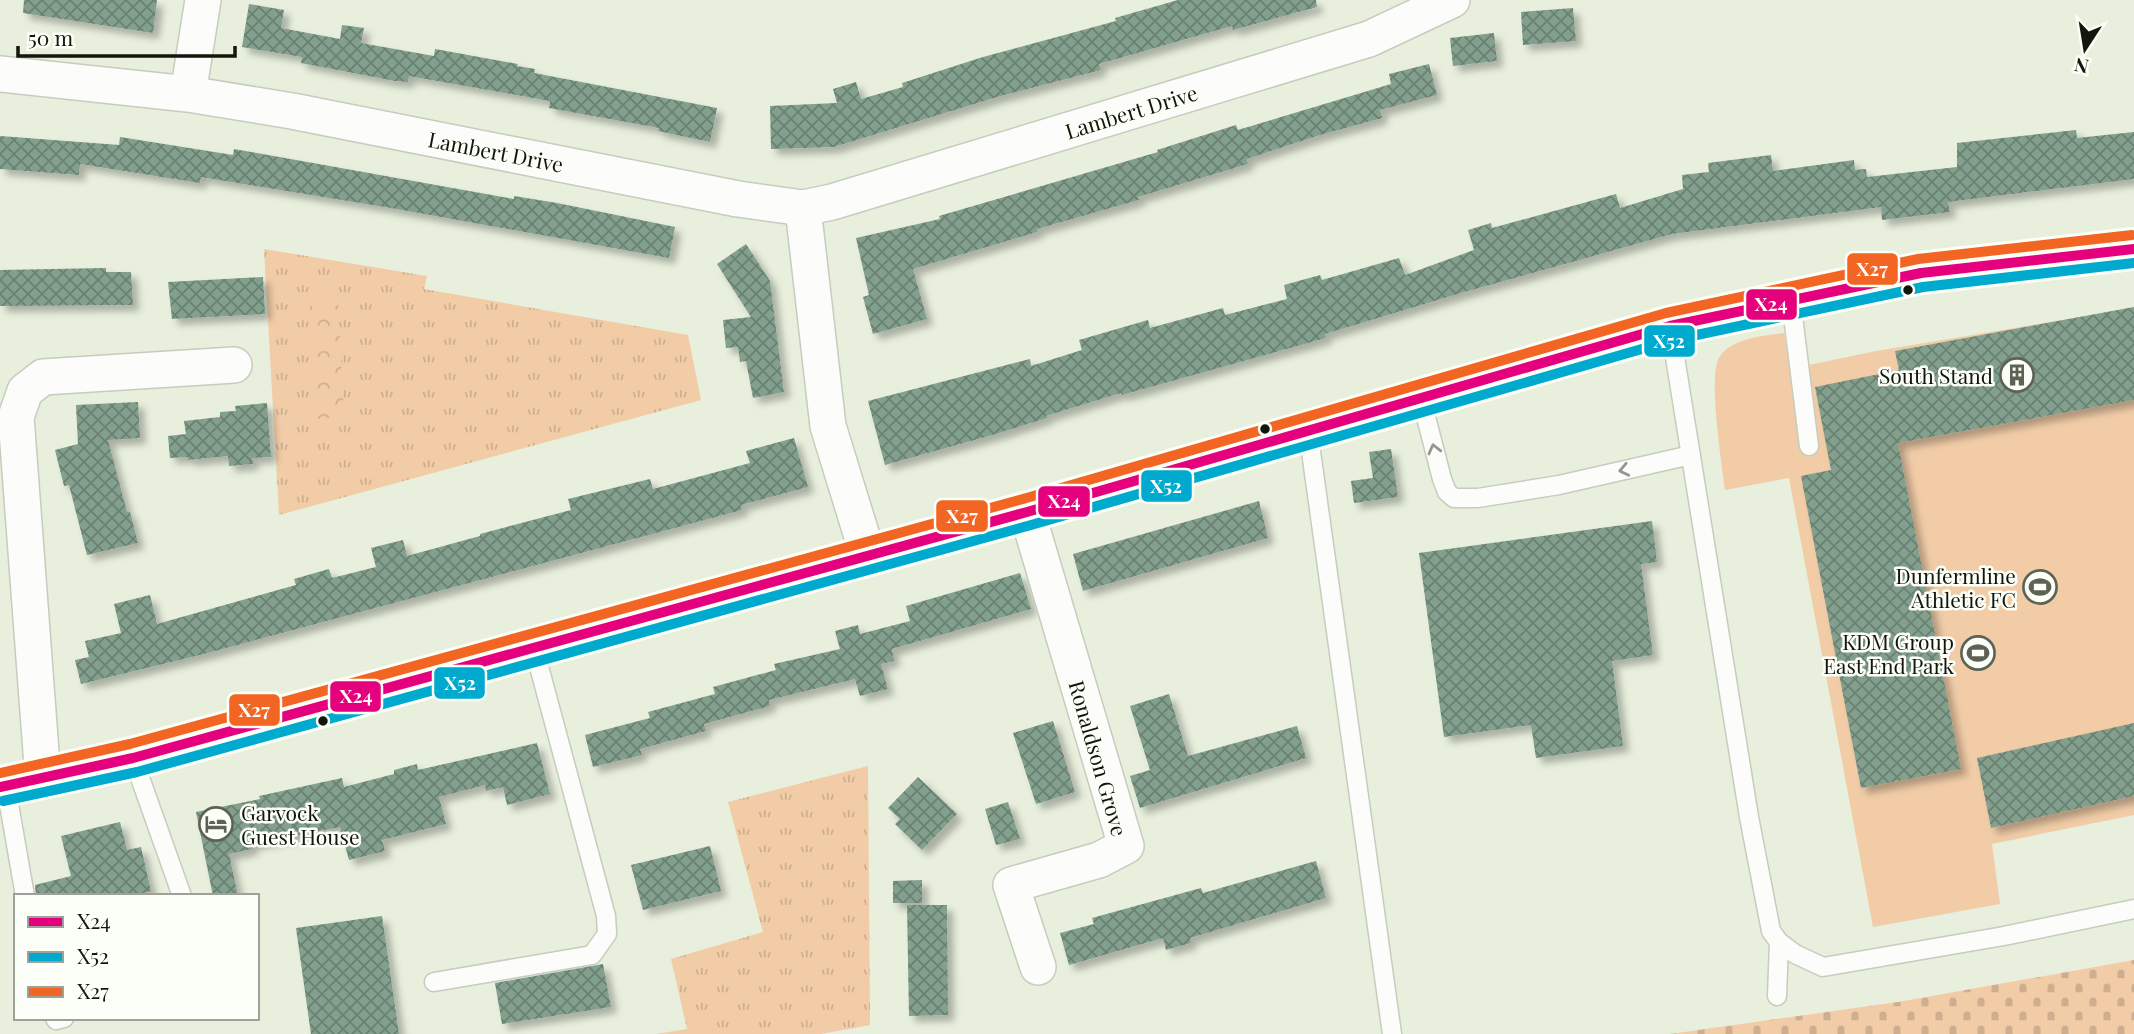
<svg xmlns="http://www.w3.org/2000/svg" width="2134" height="1034" font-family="'Playfair Display',serif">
<defs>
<pattern id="grass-tufts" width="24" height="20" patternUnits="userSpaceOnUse" patternTransform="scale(1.75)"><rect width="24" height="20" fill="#f1cca7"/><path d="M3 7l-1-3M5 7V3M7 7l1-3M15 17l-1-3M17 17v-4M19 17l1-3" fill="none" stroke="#ceae8e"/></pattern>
<pattern id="forest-crowns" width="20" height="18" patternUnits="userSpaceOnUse" patternTransform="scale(1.75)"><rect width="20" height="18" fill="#f1cca7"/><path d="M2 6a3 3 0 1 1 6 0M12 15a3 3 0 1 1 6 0" fill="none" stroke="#ceae8e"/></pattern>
<pattern id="cemetery-stones" width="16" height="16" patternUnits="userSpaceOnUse" patternTransform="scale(1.75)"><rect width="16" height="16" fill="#f1cca7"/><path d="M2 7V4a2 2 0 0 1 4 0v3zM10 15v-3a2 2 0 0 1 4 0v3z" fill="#ceae8e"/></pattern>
<pattern id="building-cross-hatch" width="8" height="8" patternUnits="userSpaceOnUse" patternTransform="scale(1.75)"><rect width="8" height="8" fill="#839f8d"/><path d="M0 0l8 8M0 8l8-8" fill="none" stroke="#6a8171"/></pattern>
<filter id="shadow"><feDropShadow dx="6" dy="6" stdDeviation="3.5" flood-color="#0004"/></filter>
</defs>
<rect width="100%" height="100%" fill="#e8efdd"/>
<path fill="url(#grass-tufts)" d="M264,249L427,276L424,289L688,335L701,400L279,515Z
M868,766L870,1025L821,1034H656L687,1029L671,959L763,932L728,802Z"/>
<path fill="url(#forest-crowns)" d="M338,301L344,417L316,419L310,302Z"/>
<path fill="url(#cemetery-stones)" d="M2134,960V1034H1670L1898,1002Z"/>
<path fill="#f1cca7" d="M2134,308V815L1992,844L2000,904L1873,927L1789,478L1725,490C1722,465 1707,373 1720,356C1733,338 1764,336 1784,333L1790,369L1876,351Z"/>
<path fill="url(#building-cross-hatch)" filter="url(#shadow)" d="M24,0H157L153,33L23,13Z
M1178,0H1316L1317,7L1233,30L1232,26L1099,64L1101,70L997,97L834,147L771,149L770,106L837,103L833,89L856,82L861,99L903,87L902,83L983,57L1116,21L1115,18Z
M249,4L284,10L281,28L340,39L342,25L364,28L361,43L434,56L435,49L518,64L517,66L535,69L534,73L717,108L710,142L658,131L659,128L549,108L550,101L409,76L408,82L395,81L301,63L302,57L242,47Z
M1573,8L1576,41L1523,45L1521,12Z
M1494,33L1497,61L1453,66L1450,38Z
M1429,64L1437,95L1380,110L1382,118L1320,135L1247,159L1248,164L1138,197L1139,200L1037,229V232L913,269L927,319L873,334L863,297L869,295L856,238L940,219L939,216L1158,152L1157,150L1236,125L1238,130L1391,84L1389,74Z
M2076,130L2077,138L2134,132V179L1948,202L1950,212L1882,220L1881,207L1672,234L1461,293L1325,334L1326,338L1122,395L1121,393L1046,416L1047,418L996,434L885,465L868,401L1030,359L1031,366L1082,350L1079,340L1148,320L1150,328L1223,308L1225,315L1287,299L1284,285L1320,275L1322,280L1399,258L1405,275L1474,250L1468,230L1491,223L1492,228L1616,194L1620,208L1683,189L1682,175L1709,172L1708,163L1771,155L1773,171L1854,160L1855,170L1866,169L1867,177L1957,167V143Z
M0,136L119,145L120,137L233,155L234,149L514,199V196L557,203L675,227L669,258L391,208L201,177L200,183L80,164L79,175L0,169Z
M746,244L770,281L784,392L753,398L746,361L740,362L738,347L726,348L723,320L751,317L717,264Z
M106,268V272H131L133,305L0,306V270Z
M263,277L265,314L172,319L168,282Z
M2134,307V400L1898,443L1961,769L1861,788L1801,476L1831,470L1815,387L1899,370L1895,351Z
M138,402L140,438L108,440L127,512H130L138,543L87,555L69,485L64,486L55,450L78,444L76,405Z
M267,403L271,457L252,458L253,464L229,466L228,456L188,460V457L170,458L168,436L186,434L184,421L220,417V412L236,411L235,406Z
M794,438L808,487L741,505L742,510L200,655L81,684L75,660L89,657L85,641L121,633L114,604L150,595L157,624L296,585L294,579L329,569L332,578L376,567L371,548L403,540L407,556L480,536V534L571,510L568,499L650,479L653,489L750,463L746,451Z
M1391,449L1398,497L1354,503L1351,481L1373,478L1369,452Z
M1259,501L1268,538L1083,591L1073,554Z
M1652,521L1657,562L1641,564L1653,655L1612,661L1623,746L1536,758L1531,725L1444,737L1419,553Z
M1020,573L1031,609L892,649L894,661L881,664L888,689L860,696L855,679L769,700L770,706L704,724L706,731L640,749L642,755L593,767L585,735L650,718L648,712L715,694L713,687L776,670L774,664L840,649L835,631L858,625L860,634L910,621L906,606Z
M1169,694L1188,756L1297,726L1306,758L1140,808L1130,776L1150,770L1130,706Z
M1053,721L1075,792L1036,804L1013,733Z
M2134,723V796L1991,828L1977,758Z
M537,743L550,794L507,805L503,787L486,791L485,785L439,797L446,824L382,840L385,851L349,860L340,827L251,844L252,849L229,854L238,896H213L196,812L260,799L259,796L342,778L344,787L394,774V770L417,764L418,770Z
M918,777L957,814L922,850L895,824L900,819L888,808Z
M1008,802L1020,839L996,845L985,809Z
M120,822L127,850L141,847L151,891L133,896H36L35,885L71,876L61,836Z
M710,846L721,891L643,910L631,865Z
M1316,861L1326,898L1190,938L1191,943L1166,950L1163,938L1069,965L1060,933L1094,924L1092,918L1201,888L1203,893Z
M922,880V903H893V881Z
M907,905H947L948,1015L909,1016Z
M382,916L399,1034H311L296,928Z
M603,964L611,1007L502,1024L495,983Z"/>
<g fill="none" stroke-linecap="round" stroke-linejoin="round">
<g stroke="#c6ccbe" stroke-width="21">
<path id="service" d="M1791,300L1809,446
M1670,326L1749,817L1771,931L1779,942L1795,954L1823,967L2004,936L2134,909
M1421,398L1442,479L1447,492L1454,498H1478L1559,485L1691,455
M1308,430L1392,1034
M133,758L182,896
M6,787L25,896
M434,982L592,955L607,934L606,916L534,648
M1777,996L1779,942
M55,1018L56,1020L64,1018"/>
</g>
<g stroke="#c6ccbe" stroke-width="38">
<path id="minor" d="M0,74L188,94L292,111L738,199L803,208L832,202L1369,39L1452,0
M188,94L203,0
M803,208L828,426L868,556
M1027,512L1126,846L1099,860L1011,885L1038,967
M43,779L16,417L25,391L43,377L234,365"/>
</g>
<g stroke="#cccfc7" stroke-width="42">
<path id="primary" d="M0,787L133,758L534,648L1027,512L1670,326L1921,273L2134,249"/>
</g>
<use href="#service" stroke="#fcfdfa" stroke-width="18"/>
<use href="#minor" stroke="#fcfdfa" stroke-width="35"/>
<use href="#primary" stroke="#eceadc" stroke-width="38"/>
<g stroke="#fcfef8" stroke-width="16">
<path id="bus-1" d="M0,787L133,758L1027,512L1670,326L1921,273L2134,249"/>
</g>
<g stroke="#fcfef8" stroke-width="16">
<path id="bus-2" d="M3,801L137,772L1031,525L1673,340L1923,287L2134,263"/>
</g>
<g stroke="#fcfef8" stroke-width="16">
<path id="bus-3" d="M0,773L130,744L1023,499L1666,313L1918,259L2132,235"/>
</g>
<use href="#bus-1" stroke="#e5007d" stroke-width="10"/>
<use href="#bus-2" stroke="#00a9ce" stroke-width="10"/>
<use href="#bus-3" stroke="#f26522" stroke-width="10"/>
</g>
<defs><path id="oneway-chevron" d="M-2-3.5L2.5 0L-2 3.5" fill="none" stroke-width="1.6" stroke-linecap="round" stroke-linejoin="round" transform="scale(1.75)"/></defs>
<g stroke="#93958e">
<use href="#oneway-chevron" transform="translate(1434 449) rotate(-104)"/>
<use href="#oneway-chevron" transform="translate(1624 470) rotate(168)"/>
</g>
<defs>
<g id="building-ring" transform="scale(1.75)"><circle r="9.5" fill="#fcfef8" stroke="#5d6254" stroke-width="1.5"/><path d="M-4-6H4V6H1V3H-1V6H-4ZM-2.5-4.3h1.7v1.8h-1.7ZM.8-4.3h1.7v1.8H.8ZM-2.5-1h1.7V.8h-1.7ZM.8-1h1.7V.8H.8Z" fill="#5d6254"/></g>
<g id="stadium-ring" transform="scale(1.75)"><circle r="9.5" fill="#fcfef8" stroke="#5d6254" stroke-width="1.5"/><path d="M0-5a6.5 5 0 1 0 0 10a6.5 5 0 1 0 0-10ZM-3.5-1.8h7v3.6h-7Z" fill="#5d6254"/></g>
<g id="hotel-ring" transform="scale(1.75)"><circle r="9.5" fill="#fcfef8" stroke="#5d6254" stroke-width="1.5"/><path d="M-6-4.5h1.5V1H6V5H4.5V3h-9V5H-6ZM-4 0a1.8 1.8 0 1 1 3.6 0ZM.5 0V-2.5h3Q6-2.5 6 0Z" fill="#5d6254"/></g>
</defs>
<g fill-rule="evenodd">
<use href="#building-ring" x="2017" y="375"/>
<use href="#stadium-ring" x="2040" y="587"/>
<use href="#stadium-ring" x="1978" y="653"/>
<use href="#hotel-ring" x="216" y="824"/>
</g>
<g fill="#12160b" stroke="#fcfef8" stroke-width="2.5">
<circle cx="1908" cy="290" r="6"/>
<circle cx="1265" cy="429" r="6"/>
<circle cx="323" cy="721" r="6"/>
</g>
<g text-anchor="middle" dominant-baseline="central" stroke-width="5" stroke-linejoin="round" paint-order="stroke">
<g font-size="21" fill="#12160b" stroke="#fcfef8">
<text transform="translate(1131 111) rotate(-17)">Lambert Drive</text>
<text transform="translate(496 151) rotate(11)">Lambert Drive</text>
<text transform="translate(1099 758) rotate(74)">Ronaldson Grove</text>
</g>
<g font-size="21" fill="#12160b" stroke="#fcfef8" text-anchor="end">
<text x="1993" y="375">South Stand</text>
<text x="2016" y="575">Dunfermline<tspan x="2016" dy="24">Athletic FC</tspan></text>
<text x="1954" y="641">KDM Group<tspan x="1954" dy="24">East End Park</tspan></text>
<text x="241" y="812" text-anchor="start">Garvock<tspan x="241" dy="24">Guest House</tspan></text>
</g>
</g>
<g stroke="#fcfef8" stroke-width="2.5">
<rect x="1846" y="252" width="53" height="34" rx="7" fill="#f26522"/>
<rect x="1745" y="288" width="53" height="33" rx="7" fill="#e5007d"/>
<rect x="1643" y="324" width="53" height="34" rx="7" fill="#00a9ce"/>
<rect x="1140" y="469" width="53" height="34" rx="7" fill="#00a9ce"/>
<rect x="1037" y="485" width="54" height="33" rx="7" fill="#e5007d"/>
<rect x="935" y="499" width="54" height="34" rx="7" fill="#f26522"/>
<rect x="433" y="666" width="53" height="34" rx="7" fill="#00a9ce"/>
<rect x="329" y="680" width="53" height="33" rx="7" fill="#e5007d"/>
<rect x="228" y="693" width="53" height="34" rx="7" fill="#f26522"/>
</g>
<g font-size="19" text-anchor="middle" font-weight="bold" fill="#fff">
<text x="1872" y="276">X27</text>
<text x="1771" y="311">X24</text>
<text x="1669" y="348">X52</text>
<text x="1166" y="493">X52</text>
<text x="1064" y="508">X24</text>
<text x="962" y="523">X27</text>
<text x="460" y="690">X52</text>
<text x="356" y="703">X24</text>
<text x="254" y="717">X27</text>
</g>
<rect x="14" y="894" width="245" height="126" fill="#fcfef8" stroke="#9ea199" stroke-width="2"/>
<rect x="28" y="917" width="35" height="10" fill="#e5007d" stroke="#9ea199" stroke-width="2"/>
<text x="77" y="929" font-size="21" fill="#12160b">X24</text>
<rect x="28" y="952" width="35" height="10" fill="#00a9ce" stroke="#9ea199" stroke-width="2"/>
<text x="77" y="964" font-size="21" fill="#12160b">X52</text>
<rect x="28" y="987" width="35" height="10" fill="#f26522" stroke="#9ea199" stroke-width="2"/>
<text x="77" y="999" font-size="21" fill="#12160b">X27</text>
<g transform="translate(2085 49) rotate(192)" stroke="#fcfef8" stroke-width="5" paint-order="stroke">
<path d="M0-5L12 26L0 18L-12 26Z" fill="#12160b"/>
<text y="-10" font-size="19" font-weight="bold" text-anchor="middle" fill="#12160b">N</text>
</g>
<path d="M18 46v10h217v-10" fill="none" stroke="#12160b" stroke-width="3.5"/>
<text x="28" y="46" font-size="21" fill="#12160b" stroke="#fcfef8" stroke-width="5" paint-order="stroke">50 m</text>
</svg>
